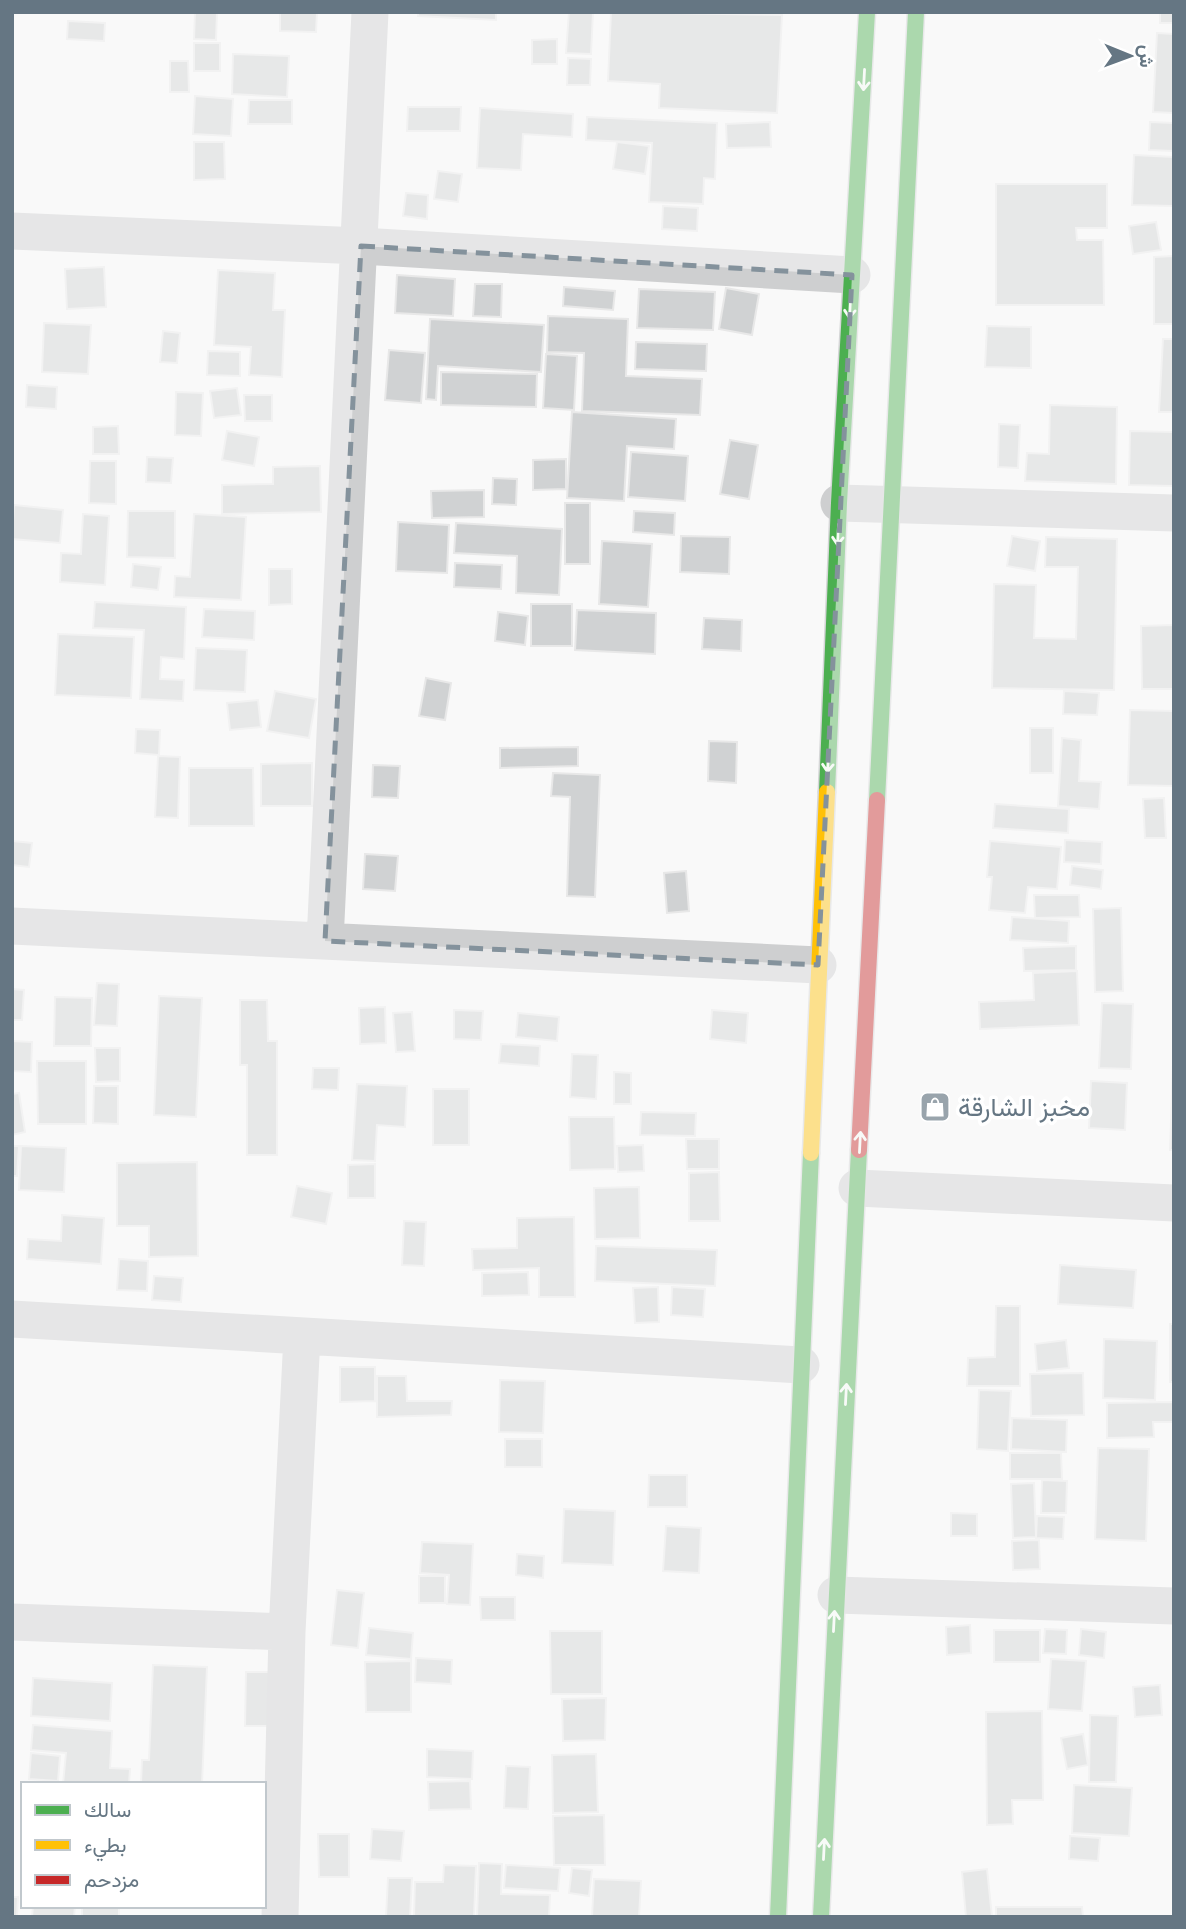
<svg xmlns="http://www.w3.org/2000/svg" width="1186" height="1929" font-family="'Space Grotesk',Vazirmatn,sans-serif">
<rect width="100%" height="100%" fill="#f9f9f9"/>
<path fill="#d0d2d3" stroke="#e8e8e8" stroke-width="2" d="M195,12H217L216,40L194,39Z
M246,12H317L316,32L280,31V13Z
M418,12H496V20L418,16Z
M569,12H593L591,54L566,53Z
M611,12L782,15L777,113L659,108L660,84L608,81Z
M1160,12H1174V23H1160Z
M68,21L105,23L104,41L67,39Z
M1157,33L1174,34V113L1153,112Z
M557,39V64H532V40Z
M194,43H220V71H194Z
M233,54L289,56L287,97L232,94Z
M568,58L591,59L590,85H567Z
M170,61H188L189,92H170Z
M195,96L233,99L231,136L193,134Z
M249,100H292V124H248Z
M408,107H461L460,131H407Z
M480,108L573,114L572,137L523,134L521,170L477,168Z
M587,117L717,123L715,179L704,178L703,204L649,202L652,143L586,140Z
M770,122L771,147L727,148L726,124Z
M1150,122L1174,123V151L1149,150Z
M194,142H224L225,179L194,180Z
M617,142L649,146L645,174L613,169Z
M1134,155L1174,157V206L1132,205Z
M438,171L462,174L458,202L434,199Z
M996,184H1107V228H1076L1077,240H1103L1104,305H996Z
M406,193L428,195L427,219L403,216Z
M663,206L698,208L697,231L662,229Z
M1156,222L1161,250L1133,254L1129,226Z
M1174,256V324H1154V257Z
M104,267L106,307L67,309L65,269Z
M218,270L275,273L273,310H285L282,377L249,375L251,347L214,345Z
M397,275L455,279L453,316L395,313Z
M475,284H502L501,317L473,316Z
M564,287L615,291L613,310L563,306Z
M726,288L759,294L752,335L719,329Z
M639,289L715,292L713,330L637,328Z
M548,316L628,319L626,376L702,379L700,415L582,411L584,353L547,352Z
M430,319L544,325L541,372L438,366L436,400L426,399Z
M44,323L91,325L88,374L42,372Z
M987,326L1031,327V368L985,367Z
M163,331L180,333L177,363L160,362Z
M1163,339H1174V412H1159Z
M636,342L707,344L706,371L635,369Z
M389,350L425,353L421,403L385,400Z
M208,351L240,352V376L207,375Z
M546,354L577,356L574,410L543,408Z
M441,372L537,374L536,407L441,405Z
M27,385L57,387L56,409L26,407Z
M237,388L241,415L214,418L210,391Z
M176,392L203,393L201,436L175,435Z
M244,395H272V421H245Z
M1050,405L1117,407L1116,484L1025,481L1027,453L1049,454Z
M572,412L676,419L674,449L627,446L624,501L567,498Z
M999,424L1020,425L1018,468L998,467Z
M118,426L119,454H93V427Z
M227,431L259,437L254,466L222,460Z
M1130,431L1174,432V486L1129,485Z
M730,440L758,445L749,499L720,494Z
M631,452L688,456L685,501L628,497Z
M147,457L173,458L171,483L146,482Z
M566,459V489L533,490V460Z
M90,461H116V504L89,503Z
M320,466L321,512L222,514V485L273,484V467Z
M493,478L517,479L516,505L492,504Z
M484,490V517L432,518L431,491Z
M565,503H590V564H565Z
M14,505L63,510L60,543L12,539Z
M128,511H175V558L127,557Z
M634,511L675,513L674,535L633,532Z
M83,514L109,516L105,585L60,582L61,553L81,554Z
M194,514L246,517L241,600L174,597L175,576L190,577Z
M398,522L449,525L447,573L396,571Z
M456,523L562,529L559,595L516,593L517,556L454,553Z
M681,536L730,537L729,574L680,572Z
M1012,536L1040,541L1035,571L1007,566Z
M1046,537L1117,539L1114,690L992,688L994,584L1036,585L1034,638L1076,639L1078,567H1045Z
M602,541L652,544L648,607L599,604Z
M455,563L502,565L501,589L454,587Z
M133,564L161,567L158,590L131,587Z
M269,569H292V604L269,605Z
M95,602L186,607L184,659L161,657L160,679L184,680L183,701L140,699L144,630L93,628Z
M531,604H572V646H531Z
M204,609L255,611L254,640L202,637Z
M577,610L656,613L655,654L575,650Z
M498,612L528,616L525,645L495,641Z
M704,618L742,620L741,651L702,649Z
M1174,625V689H1142L1141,626Z
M58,634L134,637L131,698L55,695Z
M196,648L247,650L245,692L194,690Z
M426,678L451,683L445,720L419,716Z
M275,691L316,699L309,738L267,731Z
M1064,691L1099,693L1097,715L1063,714Z
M258,700L261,727L230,730L227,703Z
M1130,710L1174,711V786L1128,785Z
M1030,728H1053V773H1030Z
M136,729L160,730L159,755L135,753Z
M1062,738L1081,740L1079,781L1101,782L1099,809L1058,806Z
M709,741L737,742L736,783L708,781Z
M578,747V766L500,768V748Z
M158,756L180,757L178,818L155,817Z
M312,763V806H261V764Z
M373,765L400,766L398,798L372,797Z
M189,768H253L254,826H189Z
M553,773L600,775L595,897L567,896L570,797L551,796Z
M1164,798L1166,838H1145L1143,799Z
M995,804L1069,809L1068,833L993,828Z
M1065,840L1102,842L1101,864L1064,862Z
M12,841L32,843L29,867L12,865Z
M990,841L1061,847L1057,889L1028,887L1025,913L989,910L992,877H987Z
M365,854L398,856L395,891L363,889Z
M1072,866L1103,870L1101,889L1070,885Z
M686,871L689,911L667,913L664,873Z
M1034,895H1079L1080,917L1035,918Z
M1121,908L1123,991L1095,992L1093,909Z
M1012,917L1069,921L1068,943L1010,940Z
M1076,946V970L1024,971L1023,948Z
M1077,971L1079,1025L980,1029L979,1002L1034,1000L1033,973Z
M97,983L119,984L117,1026L94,1025Z
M12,989L24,990L22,1020H12Z
M159,996L202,998L196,1117L154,1115Z
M55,997L92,998L91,1046H54Z
M240,1000H267L268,1041H277V1155H247V1065H240Z
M1102,1003L1133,1004L1131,1069L1099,1068Z
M385,1007L386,1043L360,1044L359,1008Z
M454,1010L483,1011L481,1040L454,1039Z
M712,1010L748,1013L746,1043L710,1039Z
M412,1012L415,1051L396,1052L393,1013Z
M518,1013L559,1017L557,1041L516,1037Z
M1174,1035V1150H1170Z
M12,1041L32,1042L31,1072L12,1071Z
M501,1044L540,1046L539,1066L499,1063Z
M95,1048H120V1081L96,1082Z
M572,1054L598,1055L596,1099L570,1097Z
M37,1061H86V1124H38Z
M313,1068H339L338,1090L312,1089Z
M614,1072L631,1073V1104H614Z
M1091,1081L1127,1083L1125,1130L1089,1128Z
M357,1084L407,1086L405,1127L377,1125L375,1161L352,1160Z
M94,1086H118V1124L93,1123Z
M433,1089H469V1145H433Z
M19,1093L25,1132L12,1135V1094Z
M641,1112L696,1113L695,1136L640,1135Z
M569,1117H614L615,1169L570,1170Z
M686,1139H719V1169H687Z
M643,1145L644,1171L618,1172L617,1146Z
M12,1146H19L17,1176H12Z
M21,1146L66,1148L64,1192L19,1190Z
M197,1162L198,1256L149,1257V1226H117V1163Z
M375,1164V1198H348V1165Z
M719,1172L720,1221H689V1173Z
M297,1186L332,1193L326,1224L291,1217Z
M639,1187L640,1238L595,1239L594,1188Z
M62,1215L104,1218L101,1264L27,1259L28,1239L61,1241Z
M574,1217L575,1297H539V1268L473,1270L472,1249L517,1248V1218Z
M404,1221L426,1222L424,1266L402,1265Z
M596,1246L717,1250L715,1286L595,1281Z
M119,1259L148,1261L147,1291L117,1290Z
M1060,1265L1136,1270L1133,1308L1058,1304Z
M528,1272L529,1295L482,1296V1273Z
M154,1276L183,1278L181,1302L152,1300Z
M658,1287L659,1322L635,1323L633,1288Z
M672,1287L705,1289L703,1317L671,1315Z
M996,1306H1020V1386H967L968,1358L995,1357Z
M1170,1324H1174V1382H1170Z
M1104,1339L1157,1341L1155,1400L1103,1398Z
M1066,1340L1069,1368L1037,1371L1035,1344Z
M340,1367H375V1401L340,1402Z
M1083,1373L1084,1415L1031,1416L1030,1374Z
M377,1376H406L407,1401H452L451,1415L377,1417Z
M500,1380L545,1381L543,1433L499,1432Z
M979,1390L1011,1391L1008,1451L977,1449Z
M1174,1402V1422H1153L1154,1437L1107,1438V1403Z
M1012,1418L1067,1420L1066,1452L1011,1449Z
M505,1439H542V1467H505Z
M1098,1448L1149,1449L1146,1541L1095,1539Z
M1010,1453H1061L1062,1479H1010Z
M649,1475H687V1507H648Z
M1042,1480L1067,1481L1066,1513H1041Z
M1034,1483L1036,1537L1013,1538L1011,1484Z
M564,1509L615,1511L613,1565L562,1563Z
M951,1513L977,1514V1536H951Z
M1037,1516L1064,1517L1063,1539L1036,1538Z
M666,1526L701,1528L699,1573L663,1571Z
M1039,1540L1040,1569L1013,1570L1012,1541Z
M422,1542L473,1544L470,1605L447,1604L449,1575L420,1573Z
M517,1554L544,1556L543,1578L516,1575Z
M419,1576H445V1603H419Z
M337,1590L364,1593L358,1648L331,1645Z
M480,1597H515V1620H481Z
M970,1625L971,1653L947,1655L946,1627Z
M369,1628L413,1633L411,1659L366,1655Z
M1045,1629L1067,1630L1066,1654L1043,1653Z
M1081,1629L1106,1632L1104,1658L1079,1655Z
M994,1630H1040V1662H994Z
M550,1631H602V1694H551Z
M416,1658L452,1660L451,1684L415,1682Z
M1051,1659L1086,1661L1082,1711L1048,1709Z
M411,1661V1712H366L365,1662Z
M153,1665L207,1667L202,1784H141L142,1760H149Z
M246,1672H272L271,1726H245Z
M33,1678L112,1683L110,1721L31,1716Z
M1160,1685L1162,1715L1135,1717L1133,1687Z
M606,1698L605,1740L563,1741L562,1699Z
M1042,1711L1043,1800H1012L1013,1824L987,1825L986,1712Z
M1090,1715L1118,1716L1116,1782H1089Z
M33,1725L112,1731L110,1768L130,1769L129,1784H63L66,1753L31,1750Z
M1083,1734L1088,1765L1067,1769L1061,1738Z
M427,1749L473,1751L472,1779L427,1777Z
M31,1753L60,1756L58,1781L29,1779Z
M596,1754L598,1812L553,1813L552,1755Z
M506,1766L530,1767L528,1809L504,1808Z
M470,1781L471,1809L429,1810L428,1782Z
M1074,1785L1132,1788L1129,1836L1072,1833Z
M604,1815L605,1865H554L553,1816Z
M372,1829L404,1831L401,1861L370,1859Z
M318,1834H349V1877H319Z
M1070,1836L1100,1838L1098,1861L1069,1859Z
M479,1863L502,1864L501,1894L550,1895L549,1917H477Z
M444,1865L476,1866L474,1917H414L415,1882H443Z
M506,1865L560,1868L558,1891L504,1888Z
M572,1868L592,1870L589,1896L569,1893Z
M987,1869L992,1917H966L962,1872Z
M388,1878H412L410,1917H386Z
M594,1879L641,1881L639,1917H592Z
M12,1897H18L17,1917H12Z
M33,1906H75L74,1917H32Z
M82,1906H119V1917H82Z
M996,1907H1082L1083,1917H996Z"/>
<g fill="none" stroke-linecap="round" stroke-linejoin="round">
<g stroke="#d5d6d7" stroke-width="19">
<path id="fast" d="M827,792L839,503L867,12
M877,800L916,12
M778,1917L811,1153
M821,1917L859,1150"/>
</g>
<g stroke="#d5d6d7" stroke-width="19">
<path id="slow" d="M811,1153L827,792"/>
</g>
<g stroke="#d5d6d7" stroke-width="19">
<path id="jam" d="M859,1150L877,800"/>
</g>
<path stroke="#cecfd0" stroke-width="37" d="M12,231L361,246L852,275
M839,503L1174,513
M12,926L818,965
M325,941L370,12
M857,1188L1174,1203
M12,1319L801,1365
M836,1595L1174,1606
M12,1622L287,1632
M280,1917L287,1632L302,1336"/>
<use href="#fast" stroke="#4caf50" stroke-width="16"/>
<use href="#slow" stroke="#ffc107" stroke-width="16"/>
<use href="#jam" stroke="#c62828" stroke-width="16"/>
</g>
<defs><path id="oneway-shaft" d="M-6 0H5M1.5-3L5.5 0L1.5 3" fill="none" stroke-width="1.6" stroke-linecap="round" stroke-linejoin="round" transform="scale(1.75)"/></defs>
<g stroke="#f6fbf6">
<use href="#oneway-shaft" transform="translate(864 80) rotate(93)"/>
<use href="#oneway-shaft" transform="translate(850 308) rotate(93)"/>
<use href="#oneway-shaft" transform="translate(838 535) rotate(93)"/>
<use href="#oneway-shaft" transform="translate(828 762) rotate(93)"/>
<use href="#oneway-shaft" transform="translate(860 1142) rotate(-87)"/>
<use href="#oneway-shaft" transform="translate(846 1394) rotate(-87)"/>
<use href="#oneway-shaft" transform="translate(834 1621) rotate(-87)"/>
<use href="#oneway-shaft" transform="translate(824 1849) rotate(-87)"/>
</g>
<path d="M0 0H1186V1929H0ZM361,246L852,275L818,965L325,941Z" fill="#f9f9f9" fill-opacity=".55" fill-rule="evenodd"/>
<path fill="none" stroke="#84929c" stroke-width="5" stroke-dasharray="14 9" stroke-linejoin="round" d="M361,246L852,275L818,965L325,941Z"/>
<defs>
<g id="shop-square" transform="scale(1.575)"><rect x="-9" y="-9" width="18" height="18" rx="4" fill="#99a4ac" stroke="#fff"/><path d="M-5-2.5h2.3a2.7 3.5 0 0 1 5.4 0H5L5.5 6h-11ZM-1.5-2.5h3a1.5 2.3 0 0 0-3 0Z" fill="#fff"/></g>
</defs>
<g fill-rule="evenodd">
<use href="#shop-square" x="935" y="1107"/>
</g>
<g text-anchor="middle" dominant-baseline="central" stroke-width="7" stroke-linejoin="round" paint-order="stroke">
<g font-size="26" fill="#657683" stroke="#fff" text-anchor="start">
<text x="958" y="1107">مخبز الشارقة</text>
</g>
</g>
<rect width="1186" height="1929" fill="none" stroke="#657683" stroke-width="28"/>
<rect x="21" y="1782" width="245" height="126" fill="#ffffff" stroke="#c1c8cd" stroke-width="2"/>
<rect x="35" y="1805" width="35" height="10" fill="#4caf50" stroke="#c1c8cd" stroke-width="2"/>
<text x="84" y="1817" font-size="21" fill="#657683">سالك</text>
<rect x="35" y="1840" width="35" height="10" fill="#ffc107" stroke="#c1c8cd" stroke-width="2"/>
<text x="84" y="1852" font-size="21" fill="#657683">بطيء</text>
<rect x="35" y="1875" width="35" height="10" fill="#c62828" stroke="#c1c8cd" stroke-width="2"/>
<text x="84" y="1887" font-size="21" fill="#657683">مزدحم</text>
<g transform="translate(1130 56) rotate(91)" stroke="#ffffff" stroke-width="5" paint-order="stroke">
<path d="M0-5L12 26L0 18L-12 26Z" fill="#657683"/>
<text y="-10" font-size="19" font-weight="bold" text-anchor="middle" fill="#657683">ش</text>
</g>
</svg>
